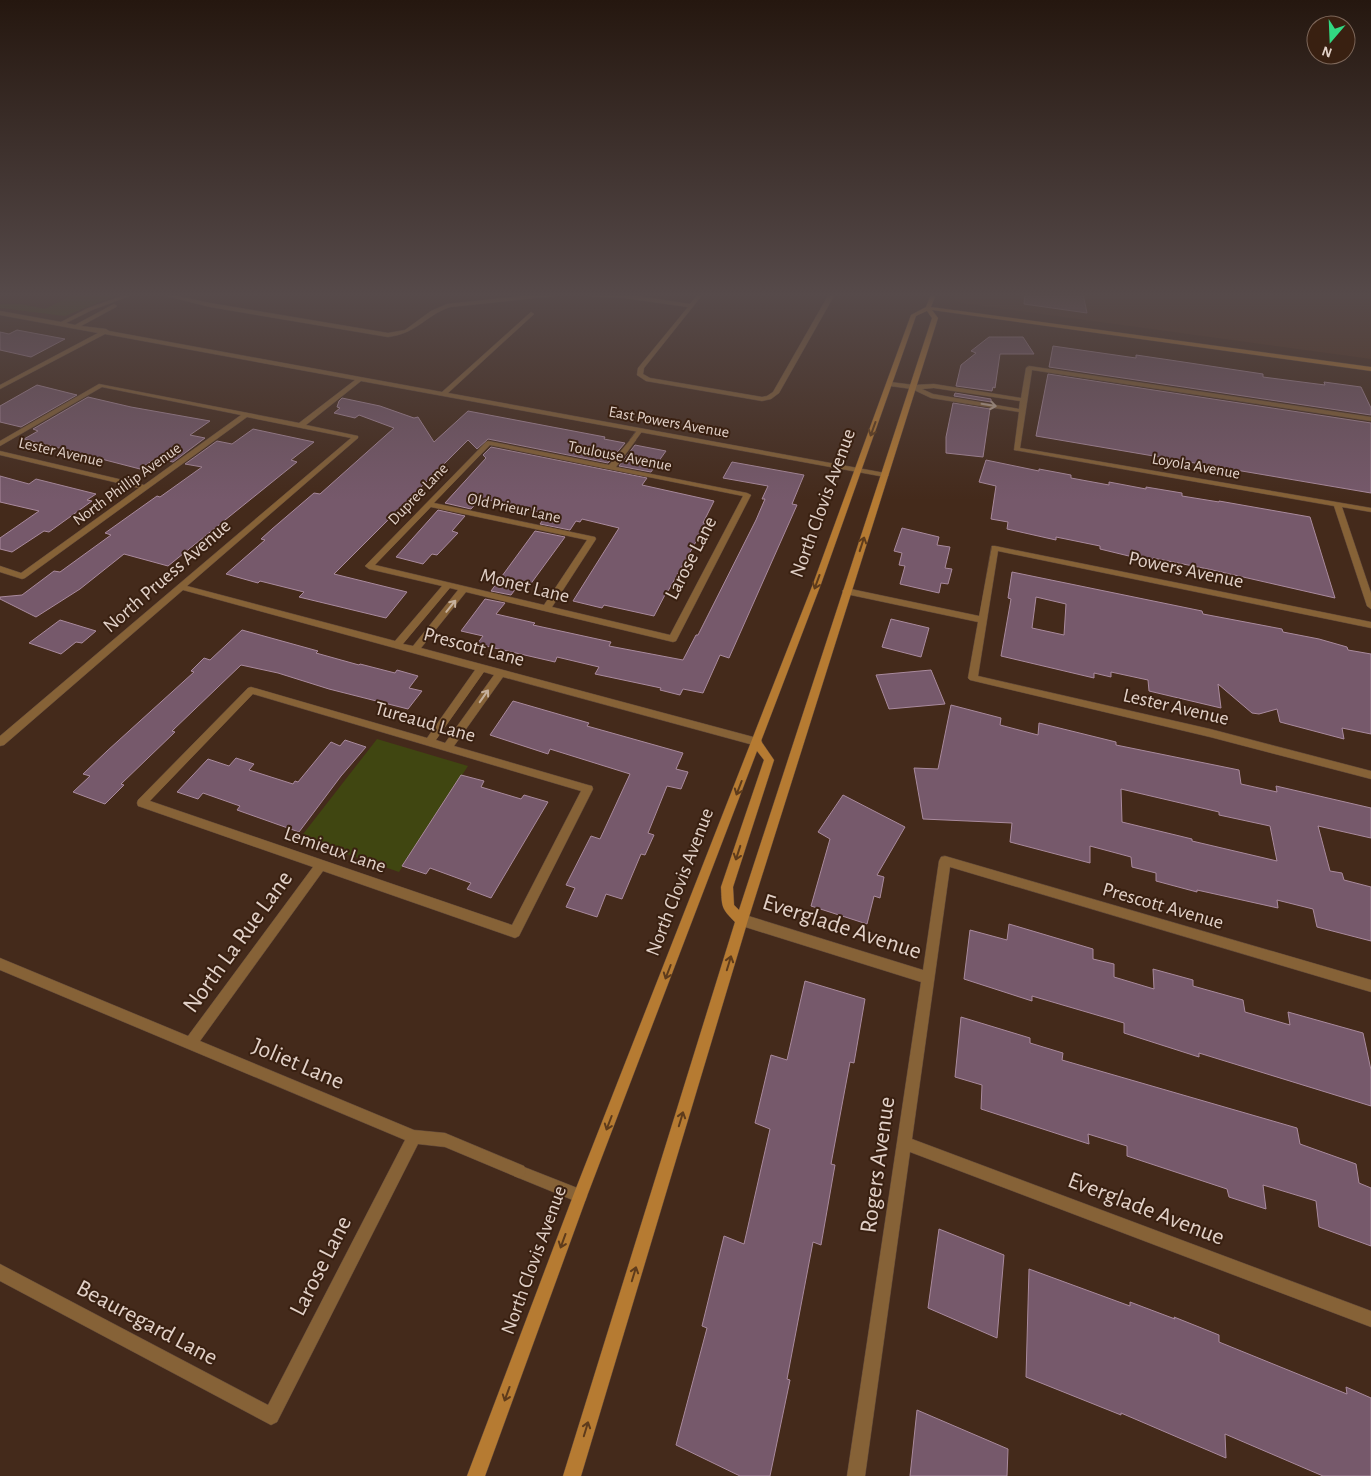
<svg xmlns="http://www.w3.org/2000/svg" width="1371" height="1476" font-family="'Alegreya Sans',sans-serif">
<rect width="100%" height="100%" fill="#442a1b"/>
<path fill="#51311e" d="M956,294H1371V359L961,303L954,299Z"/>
<path fill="#404611" d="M75,294H120L65,316L0,308V304H21L45,309Z
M377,739L468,766L399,872L300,838Z"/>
<path fill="#76596b" stroke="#a98a9d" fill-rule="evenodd" d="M1025,294H1083L1087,313L1024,304Z
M17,330L65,339L31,357L0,350V332L9,334Z
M989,337H1023L1034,354H1000L995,388L993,387L992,391L956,386L961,365L976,353L971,351Z
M1053,346L1136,358V355L1170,360L1263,374V377L1325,385L1324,382L1361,387L1371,408V415L1049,367Z
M1048,374L1371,423V493L1036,436Z
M37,385L77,395L21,427L0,422V406Z
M955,393L991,399V402L954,396Z
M88,397L131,407L210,421L190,435L205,438L173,462L156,458L140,469L24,439L38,431L33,429Z
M342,398L380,406L414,418L418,417L434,442L468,411L605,437L604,439L625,443L608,463L488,439L477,449L468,440L334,574L407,592L386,618L299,597L304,592L260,581L258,583L226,574L265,540L261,539L272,529L314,493L320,494L394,428L359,415L355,418L334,413L340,408L337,407L339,401Z
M953,403L990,409L983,457L946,453V437Z
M253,429L314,442L291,460L297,462L168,566L124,554L80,589L36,617L0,599V597L22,595L54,571L60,572L111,535L105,533L157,496L160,497L202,467L185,464L217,441L232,444Z
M635,445L640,446L666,451L651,472L619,466Z
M491,447L647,478L642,485L714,501L703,523L706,524L668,591H667L654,616L604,605L602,608L573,601L619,528L582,519L580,522L576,521L570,530L540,524L547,514L481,498L471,509L445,503L486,458L483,455Z
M986,460L1039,471V469L1071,475V478L1109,485V482L1146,489V487L1182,493V496L1219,502V501L1310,517L1335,598L1208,569L1153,558V561L1133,557L1100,549V546L1056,537V540L1007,529L1008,522L991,519L996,486L979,482Z
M732,462L804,475L792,504L797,505L729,658L720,655L703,693L683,689L680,695L660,690L661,688L595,674L599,667L557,657L555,662L477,644L483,636L461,631L485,599L505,603L496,614L535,623L533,625L611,642L609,646L683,660L696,635H698L756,520L765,499H762L768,486L723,478Z
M0,476L29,484L36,479L96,494L87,500L92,501L49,532L44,531L12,552L0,549V538L39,511L0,502Z
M438,510L465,516L452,531L458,533L437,555L432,554L423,564L396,557Z
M902,528L939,537L937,545L950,547L945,568L952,569L948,584L941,583L939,593L900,584L905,566L899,565L902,553L894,551Z
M535,531L565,537L527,589L517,587L511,595L491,591Z
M1012,572L1202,611L1203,614L1282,629L1283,632L1319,639L1347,647L1348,650L1371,654V734L1342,728L1344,739L1280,722L1277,709L1259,714L1252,713L1218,684L1221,708L1149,691L1148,680L1111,672V677L1094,673V678L1001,656L1011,599L1008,598ZM1036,597L1066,604L1064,635L1032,628Z
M891,619L929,628L921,657L882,647Z
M60,620L96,631L82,643L76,642L61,654L29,643Z
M242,630L318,651L316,653L359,665L360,664L395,673L397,670L418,676L409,688L422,691L408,709L329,689L278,673L241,665L172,731L175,732L121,784L124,785L105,804L73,792L90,776L83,774L107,751L194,672L191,671L204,658L210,660Z
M931,670L945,704L889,709L876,675Z
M513,701L589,723L587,726L683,753L676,769L688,772L681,789L667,786L648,833L654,835L645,855L641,854L622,899L606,894L597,917L566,907L575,888L566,885L591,836L600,839L630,774L550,749L548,754L490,735Z
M951,705L1001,718L1000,725L1038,735L1039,723L1116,742V745L1239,770L1241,784L1277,792L1276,786L1371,808V838L1318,826L1330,871L1342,873L1344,880L1371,887V941L1317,927L1313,909L1277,900L1278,908L1197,890V892L1156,881V873L1132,867L1131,857L1090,846V863L1010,842L1012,823L923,819L914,768L938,769ZM1121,789L1219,812V815L1270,826L1277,861L1192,841V839L1122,822Z
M345,740L366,747L341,776L299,832L237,810L240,806L203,793L198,799L177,792L208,759L229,766L236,758L254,764L249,770L293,784L295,781L298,782L331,742L340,746Z
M461,775L484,781L481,787L521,799L524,795L548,802L491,898L467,889L471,883L430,868L426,874L402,866Z
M843,795L905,827L877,875L884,877L880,898L874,896L867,924L811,906L830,839L818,832Z
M1009,924L1093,949V959L1114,964V977L1154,989L1153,969L1193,980V986L1243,1000L1245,1012L1290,1025L1288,1012L1363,1033L1371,1070V1106L1199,1053V1057L1124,1033V1023L1032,996V1001L964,979L970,930L1007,940Z
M805,981L865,999L854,1063L850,1062L831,1164L835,1165L821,1245L813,1242L787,1379L790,1380L770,1476H740L676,1445L707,1328L702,1326L724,1236L744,1244L770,1129L755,1123L771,1055L787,1060Z
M961,1017L1030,1038V1043L1063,1053L1062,1060L1297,1128L1300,1144L1356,1164L1359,1183L1371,1188V1246L1319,1227L1316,1201L1263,1185L1266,1209L1229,1197L1227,1189L1127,1156V1146L1088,1134L1089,1144L981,1109L982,1085L955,1077Z
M939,1229L1004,1255L997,1338L928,1308Z
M1029,1269L1130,1306V1302L1175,1319L1174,1317L1219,1335V1342L1347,1394L1346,1387L1371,1398V1476H1323L1225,1434L1226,1458L1121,1413V1415L1026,1377Z
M917,1410L1008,1449L1007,1476H910Z"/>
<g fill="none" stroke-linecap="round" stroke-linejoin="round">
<g stroke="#60483a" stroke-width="1">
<path id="lane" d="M638,429L643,430L635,441H631L630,440Z
M519,1165L585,1191L587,1196L585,1201L580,1203L514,1176L513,1171L514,1166Z"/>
</g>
<g stroke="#60483a" stroke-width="1">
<path id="street" d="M128,294H135L92,310L66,323L75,325L114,304L117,306L116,307L81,326L106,329L109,331L442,392L531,312L534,314L533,315L448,393L885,473L889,475L885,477L361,381L306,425L358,436V438L187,586L395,641L442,586L369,569L365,566L486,442L488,441L609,465L631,439L633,438L636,440L616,467L747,493L751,495L676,641L673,642L466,592L421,648L757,738L761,739L762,742L761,745L757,746L503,677L454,746L588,785L592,786L593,789L519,936L515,938L323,871L200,1041L414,1130L445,1133L524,1166L526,1171L524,1176L519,1178L445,1147L418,1144L277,1422L271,1425L0,1281V1264L268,1405L405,1140L0,970V958L188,1036L313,867L138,806L137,803L138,800L248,688L251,687L427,738L475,670L183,590L4,745L0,746V736L351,438L247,417L25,578L22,579L0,572V566L21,573L139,488L0,455V451L144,485L241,415L102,387L0,446V441L99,384L299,423L355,380L105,334L0,389V385L98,333L0,315V311L61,322L88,308ZM490,445L743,496L670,635L552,607L596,539L595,537L434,503ZM431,507L587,540L544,605L375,565ZM450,588L458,590L413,646L403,644ZM484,672L494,675L445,743L436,740ZM253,694L581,791L512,925L150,801Z
M159,294H168L210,303L388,333L405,330L431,311L447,304L541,294H557L554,296L450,307C424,316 418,333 388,337L210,307Z
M586,294H624L690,304L698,294H703L644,368L643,374L650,378L762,397L767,396L773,392L829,294H835L779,393L771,399L762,401L646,381L637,375L638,368L688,307L624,298L588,296Z
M1029,366L1371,417V421L1032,370L1020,448L1371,508V512L1342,507L1371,593V609L1367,606L1334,506L1014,450L1019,412L931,398L912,389L890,386L887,384L890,382L914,385L934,384L1021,398L1026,368ZM934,388L1020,401L1019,409L933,394L922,389Z
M992,546H995L1371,622V628L998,551L978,676L1210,729L1371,771V779L1210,737L970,680L968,678L978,622L846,594L842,591L846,588L979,616Z
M945,856L1371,980V992L950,867L912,1139L1371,1311V1327L910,1152L865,1476H847L921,982L742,926L738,924L736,920L738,916L742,914L923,970L939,861L941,857Z"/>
</g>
<g stroke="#60483a" stroke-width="1">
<path id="secondary" d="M931,294H936L931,307L1371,367V371L932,310L938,318L748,920L581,1476H563L735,922C721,908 722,907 721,887L764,760L757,751L587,1196L485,1476H467L573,1196L813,584L911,315L926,307ZM927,311L932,318L739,910L734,905L733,887L774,760L761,741L821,584L916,316Z"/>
</g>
<use href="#lane" fill="#866237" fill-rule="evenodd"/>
<use href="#street" fill="#866237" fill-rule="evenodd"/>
<use href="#secondary" fill="#b67b32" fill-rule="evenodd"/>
</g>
<defs><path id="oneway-shaft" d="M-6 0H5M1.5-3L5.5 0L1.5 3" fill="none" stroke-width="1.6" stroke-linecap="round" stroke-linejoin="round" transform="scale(1.25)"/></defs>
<g stroke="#c6b09c">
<use href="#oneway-shaft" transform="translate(989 405) rotate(9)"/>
<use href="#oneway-shaft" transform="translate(451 606) rotate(-51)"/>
<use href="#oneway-shaft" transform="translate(484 696) rotate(-55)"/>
</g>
<g stroke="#5e3b1b">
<use href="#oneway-shaft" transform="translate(873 429) rotate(110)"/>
<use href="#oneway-shaft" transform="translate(862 544) rotate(-72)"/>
<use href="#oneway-shaft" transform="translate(817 582) rotate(110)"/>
<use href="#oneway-shaft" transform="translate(739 788) rotate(111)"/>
<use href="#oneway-shaft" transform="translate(738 853) rotate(108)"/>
<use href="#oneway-shaft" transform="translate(729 963) rotate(-73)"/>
<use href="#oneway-shaft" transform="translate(668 972) rotate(111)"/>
<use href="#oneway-shaft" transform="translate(681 1119) rotate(-73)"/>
<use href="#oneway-shaft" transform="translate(609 1123) rotate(111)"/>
<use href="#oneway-shaft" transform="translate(563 1241) rotate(110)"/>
<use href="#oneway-shaft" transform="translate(634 1274) rotate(-73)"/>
<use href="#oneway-shaft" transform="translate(507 1394) rotate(110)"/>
<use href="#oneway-shaft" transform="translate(586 1429) rotate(-73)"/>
</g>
<linearGradient id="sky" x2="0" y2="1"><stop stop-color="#25170f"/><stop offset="0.59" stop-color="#564a4a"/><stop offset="1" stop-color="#564a4a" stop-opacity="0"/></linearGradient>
<rect width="1371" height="500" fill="url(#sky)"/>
<g text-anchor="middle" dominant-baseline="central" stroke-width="4" stroke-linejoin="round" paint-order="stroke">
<g font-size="16" fill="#e2d1c8" stroke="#392011">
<text transform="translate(669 422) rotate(10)">East Powers Avenue</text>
<text transform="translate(61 452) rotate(13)">Lester Avenue</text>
<text transform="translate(620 456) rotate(11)">Toulouse Avenue</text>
<text transform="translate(1196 466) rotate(10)">Loyola Avenue</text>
<text transform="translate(127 484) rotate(-36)">North Phillip Avenue</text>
<text transform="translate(418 494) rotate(-46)">Dupree Lane</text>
<text transform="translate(514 508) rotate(12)">Old Prieur Lane</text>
</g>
<g font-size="20" fill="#e2d1c8" stroke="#392011">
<text transform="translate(823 503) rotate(-70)">North Clovis Avenue</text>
<text transform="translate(691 558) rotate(-63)">Larose Lane</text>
<text transform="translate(1186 570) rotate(12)">Powers Avenue</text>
<text transform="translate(167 576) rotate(-41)">North Pruess Avenue</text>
<text transform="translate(525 586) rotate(14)">Monet Lane</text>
<text transform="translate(474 647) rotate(15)">Prescott Lane</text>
<text transform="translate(1176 707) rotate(13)">Lester Avenue</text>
<text transform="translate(425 722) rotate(16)">Tureaud Lane</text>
<text transform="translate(335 850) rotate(19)">Lemieux Lane</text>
<text transform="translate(680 882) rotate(-69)">North Clovis Avenue</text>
<text transform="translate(1163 906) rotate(16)">Prescott Avenue</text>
<text transform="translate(534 1260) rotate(-70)">North Clovis Avenue</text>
</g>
<g font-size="24" fill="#e2d1c8" stroke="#392011">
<text transform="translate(842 927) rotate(18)">Everglade Avenue</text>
<text transform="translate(238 942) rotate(-54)">North La Rue Lane</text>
<text transform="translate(298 1064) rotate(23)">Joliet Lane</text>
<text transform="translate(878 1165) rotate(-82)">Rogers Avenue</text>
<text transform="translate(1146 1209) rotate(21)">Everglade Avenue</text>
<text transform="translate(321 1266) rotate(-63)">Larose Lane</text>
<text transform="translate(147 1323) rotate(28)">Beauregard Lane</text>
</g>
</g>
<g transform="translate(1331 40) rotate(199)"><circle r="24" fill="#392011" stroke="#7d675a"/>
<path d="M0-4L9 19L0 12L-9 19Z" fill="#32d882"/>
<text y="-8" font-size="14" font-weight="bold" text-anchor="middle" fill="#e2d1c8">N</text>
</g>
</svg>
